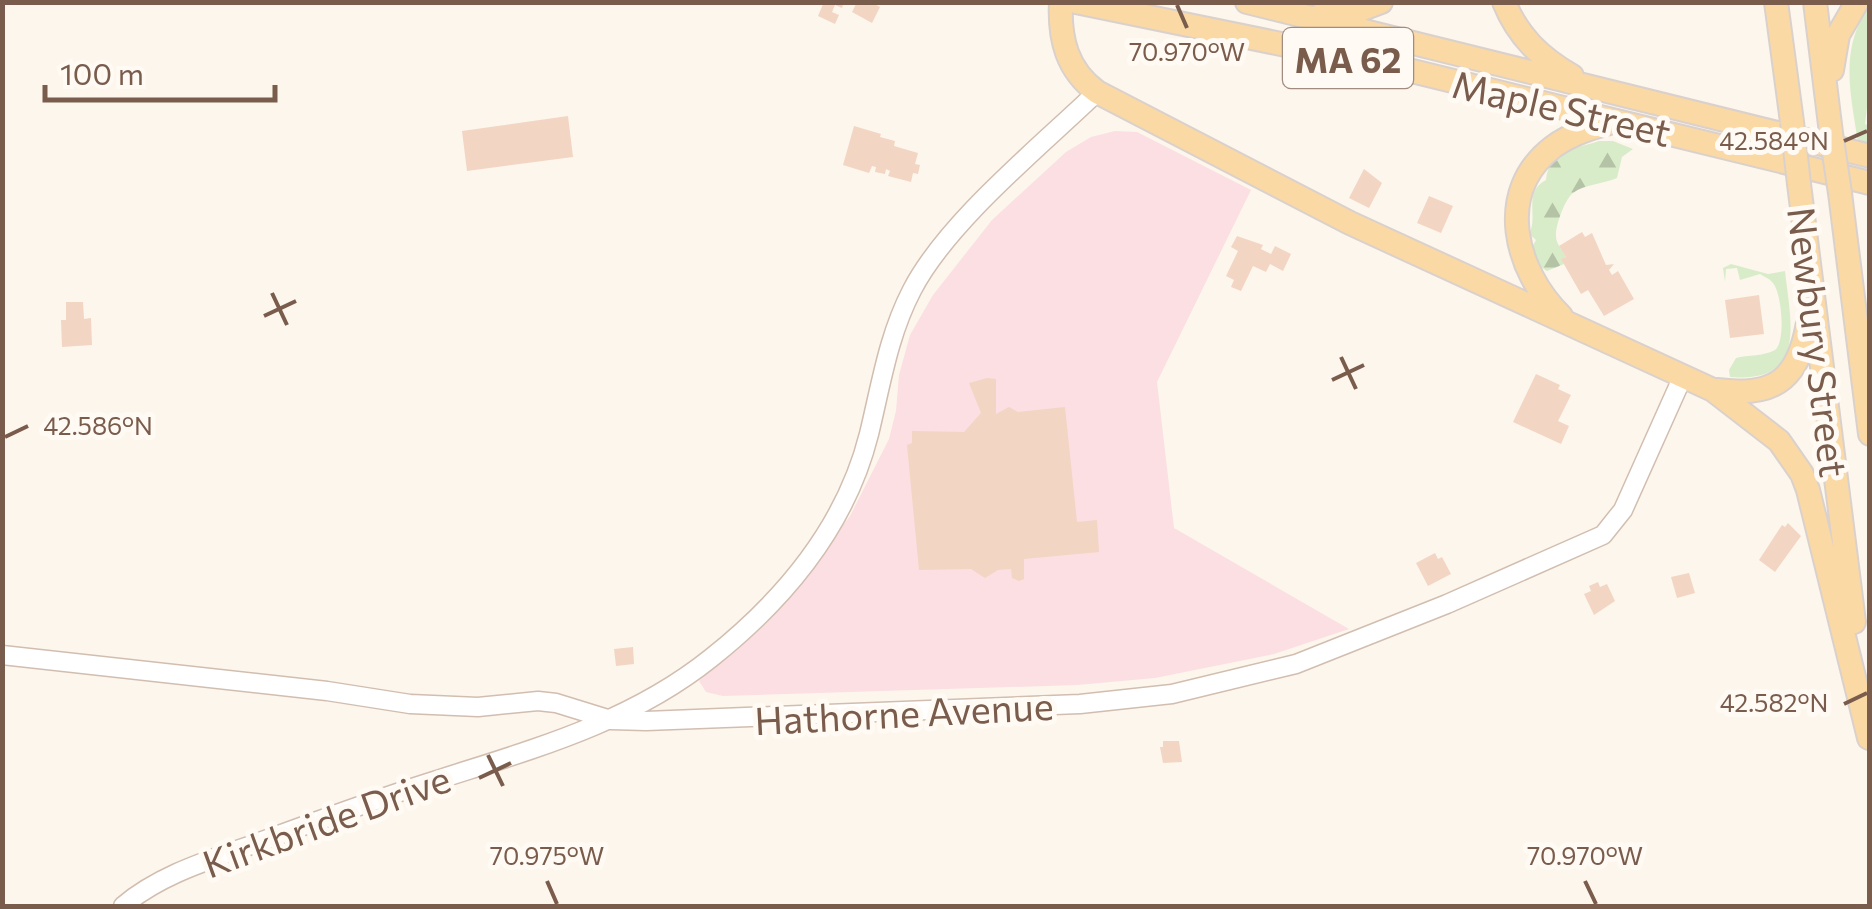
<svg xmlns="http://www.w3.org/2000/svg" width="1872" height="909" font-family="Commissioner,sans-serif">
<defs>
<pattern id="forest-firs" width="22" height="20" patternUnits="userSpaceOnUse" patternTransform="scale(2.5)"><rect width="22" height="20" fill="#d8ecc9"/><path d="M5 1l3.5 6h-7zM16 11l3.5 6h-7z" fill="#b4c2a5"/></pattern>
</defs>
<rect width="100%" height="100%" fill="#fdf6ec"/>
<path fill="#fbdfe3" d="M1115,131L1137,132L1251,190L1157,382L1174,528L1349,629L1274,654L1155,678L1077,685L723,696L706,692L699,681L706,672L782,606L850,516L889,439L896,411L899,375L910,335L933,295L992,220L1066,152L1091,137Z"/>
<path fill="#d8ecc9" d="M1869,3V91L1865,124L1869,126V146L1858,143C1852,100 1840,57 1863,16L1860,13Z
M1731,264L1768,274L1785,271C1791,325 1807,383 1730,377L1729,370L1736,358C1747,355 1765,356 1775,350C1786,342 1782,291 1772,282C1769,278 1764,277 1760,274L1740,280L1737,268L1726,269L1725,282L1723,268Z"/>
<path fill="url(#forest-firs)" d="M1599,141H1613L1633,149L1622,157L1617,178C1604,184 1584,184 1573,193C1564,200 1555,228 1556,236C1556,244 1562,249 1566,257L1562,259L1564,264L1547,271L1539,266L1531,249L1536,240L1529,234C1539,216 1522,193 1546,180C1549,149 1575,149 1599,141Z"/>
<path fill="#f3d5c3" d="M824,2H844L842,8L835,5L832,12L839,15L835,24L818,16Z
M857,2H871L880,7L872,23L852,12Z
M568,116L573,157L467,171L462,131Z
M854,126L881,134L880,137L895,141L894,146L918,153L915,164L920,165L918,174L913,173L911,182L888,176L890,171L886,169L885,174L875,172L876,167L872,166L869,173L843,165Z
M1364,169L1382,183L1369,208L1349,198Z
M1429,196L1453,206L1441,233L1417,223Z
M1582,232L1585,237L1592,233L1606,265L1614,264L1609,270L1612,275L1618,271L1634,299L1604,316L1588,290L1581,294L1561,259L1566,257L1559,246Z
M1237,236L1263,245L1261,249L1271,254L1275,246L1291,254L1283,271L1270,264L1266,272L1253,266L1241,291L1231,287L1234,280L1226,276L1238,251L1231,247Z
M1759,295L1764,334L1730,338L1725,300Z
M66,302H83L84,319L91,318L92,345L62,347L61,320H66Z
M1536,374L1560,385L1558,389L1571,395L1558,421L1569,426L1561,444L1513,422Z
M987,378L996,379V414L1009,407L1018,412L1065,407L1077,522L1097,520L1099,552L1024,559V579L1019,581L1012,578L1011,569L998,570L985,578L971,569L919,570L907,445L912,443V431L964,432L981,413L969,383Z
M1788,523L1801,536L1775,572L1759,560L1782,525L1785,527Z
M1435,553L1438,559L1442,557L1451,574L1428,586L1416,563Z
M1689,573L1695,593L1677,598L1671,577Z
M1598,582L1600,587L1607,584L1615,601L1594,615L1584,594L1591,591L1589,586Z
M633,647L634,664L616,666L614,649Z
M1163,741H1179L1182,762L1163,763L1160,747H1163Z"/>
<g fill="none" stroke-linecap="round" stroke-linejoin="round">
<g stroke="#d1beb0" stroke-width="21">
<path id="minor" d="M2,655L327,691L410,704L478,707L538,701L556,703L611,720L646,721L1080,704L1172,694L1296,664L1447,604L1603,535L1623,510L1683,376
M123,906C163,872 217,858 265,840C322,819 379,798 437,780C533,749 630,723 711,658C784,600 846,526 869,434C881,385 888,336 912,290C947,222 1041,146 1097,92"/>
</g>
<g stroke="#dad1cd" stroke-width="26">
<path id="major" d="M1061,2C1059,39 1067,70 1097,92L1350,223L1713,390L1779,441L1802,474L1808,490L1869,738
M1076,2L1408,70L1870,183
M1247,2L1870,156
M1504,2C1518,37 1541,58 1572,76
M1776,2L1792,122
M1815,2L1831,133
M1321,15L1357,11L1381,2
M1832,70L1838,35L1857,2
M1799,184L1854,622
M1840,193L1870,434
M1561,316C1515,271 1494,192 1553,147C1572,133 1594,127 1617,121
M1717,390C1779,398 1800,376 1809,317"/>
</g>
<use href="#minor" stroke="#fff" stroke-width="18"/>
<use href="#major" stroke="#fbd9a5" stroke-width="22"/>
<g stroke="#dad1cd" stroke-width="26" stroke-linecap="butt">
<path id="major-bridge" d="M1792,122L1799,184
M1831,133L1840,193"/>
</g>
<use href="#major-bridge" stroke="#fbd9a5" stroke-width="22"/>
</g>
<path fill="none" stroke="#7a5c4d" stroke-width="4" d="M1177,5L1187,28M1844,141L1867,131M272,293L287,325M264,316L296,301M1341,357L1356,389M1332,380L1364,365M5,437L28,426M1844,704L1867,693M488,755L503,786M479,778L511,763M547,881L557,904M1585,881L1596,904"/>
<g text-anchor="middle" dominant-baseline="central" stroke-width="10" stroke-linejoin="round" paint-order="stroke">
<rect fill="#fffaf3" stroke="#a28b7f" stroke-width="2.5" x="1283" y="28" width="130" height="60" rx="8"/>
<g font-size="35" font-weight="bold" fill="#7a5c4d">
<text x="1348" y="58">MA 62</text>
</g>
<g font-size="38" fill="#7a5c4d" stroke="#fffaf3">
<text transform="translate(1562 107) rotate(13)">Maple Street</text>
<text transform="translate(1819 342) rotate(83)">Newbury Street</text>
<text transform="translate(904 712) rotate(-3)">Hathorne Avenue</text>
<text transform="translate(326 820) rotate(-20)">Kirkbride Drive</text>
</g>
</g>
<g font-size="25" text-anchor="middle" fill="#7a5c4d" stroke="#fffaf3" stroke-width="10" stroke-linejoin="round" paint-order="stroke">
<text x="1187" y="61">70.970°W</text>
<text x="1774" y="150">42.584°N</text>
<text x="98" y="435">42.586°N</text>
<text x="1774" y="712">42.582°N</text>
<text x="547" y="865">70.975°W</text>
<text x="1585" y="865">70.970°W</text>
</g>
<rect width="1872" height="909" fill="none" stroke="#7a5c4d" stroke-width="10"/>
<path d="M45 85v15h230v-15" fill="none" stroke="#7a5c4d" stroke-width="5"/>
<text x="60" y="85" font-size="30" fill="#7a5c4d" stroke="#fffaf3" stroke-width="8" paint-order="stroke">100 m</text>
</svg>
